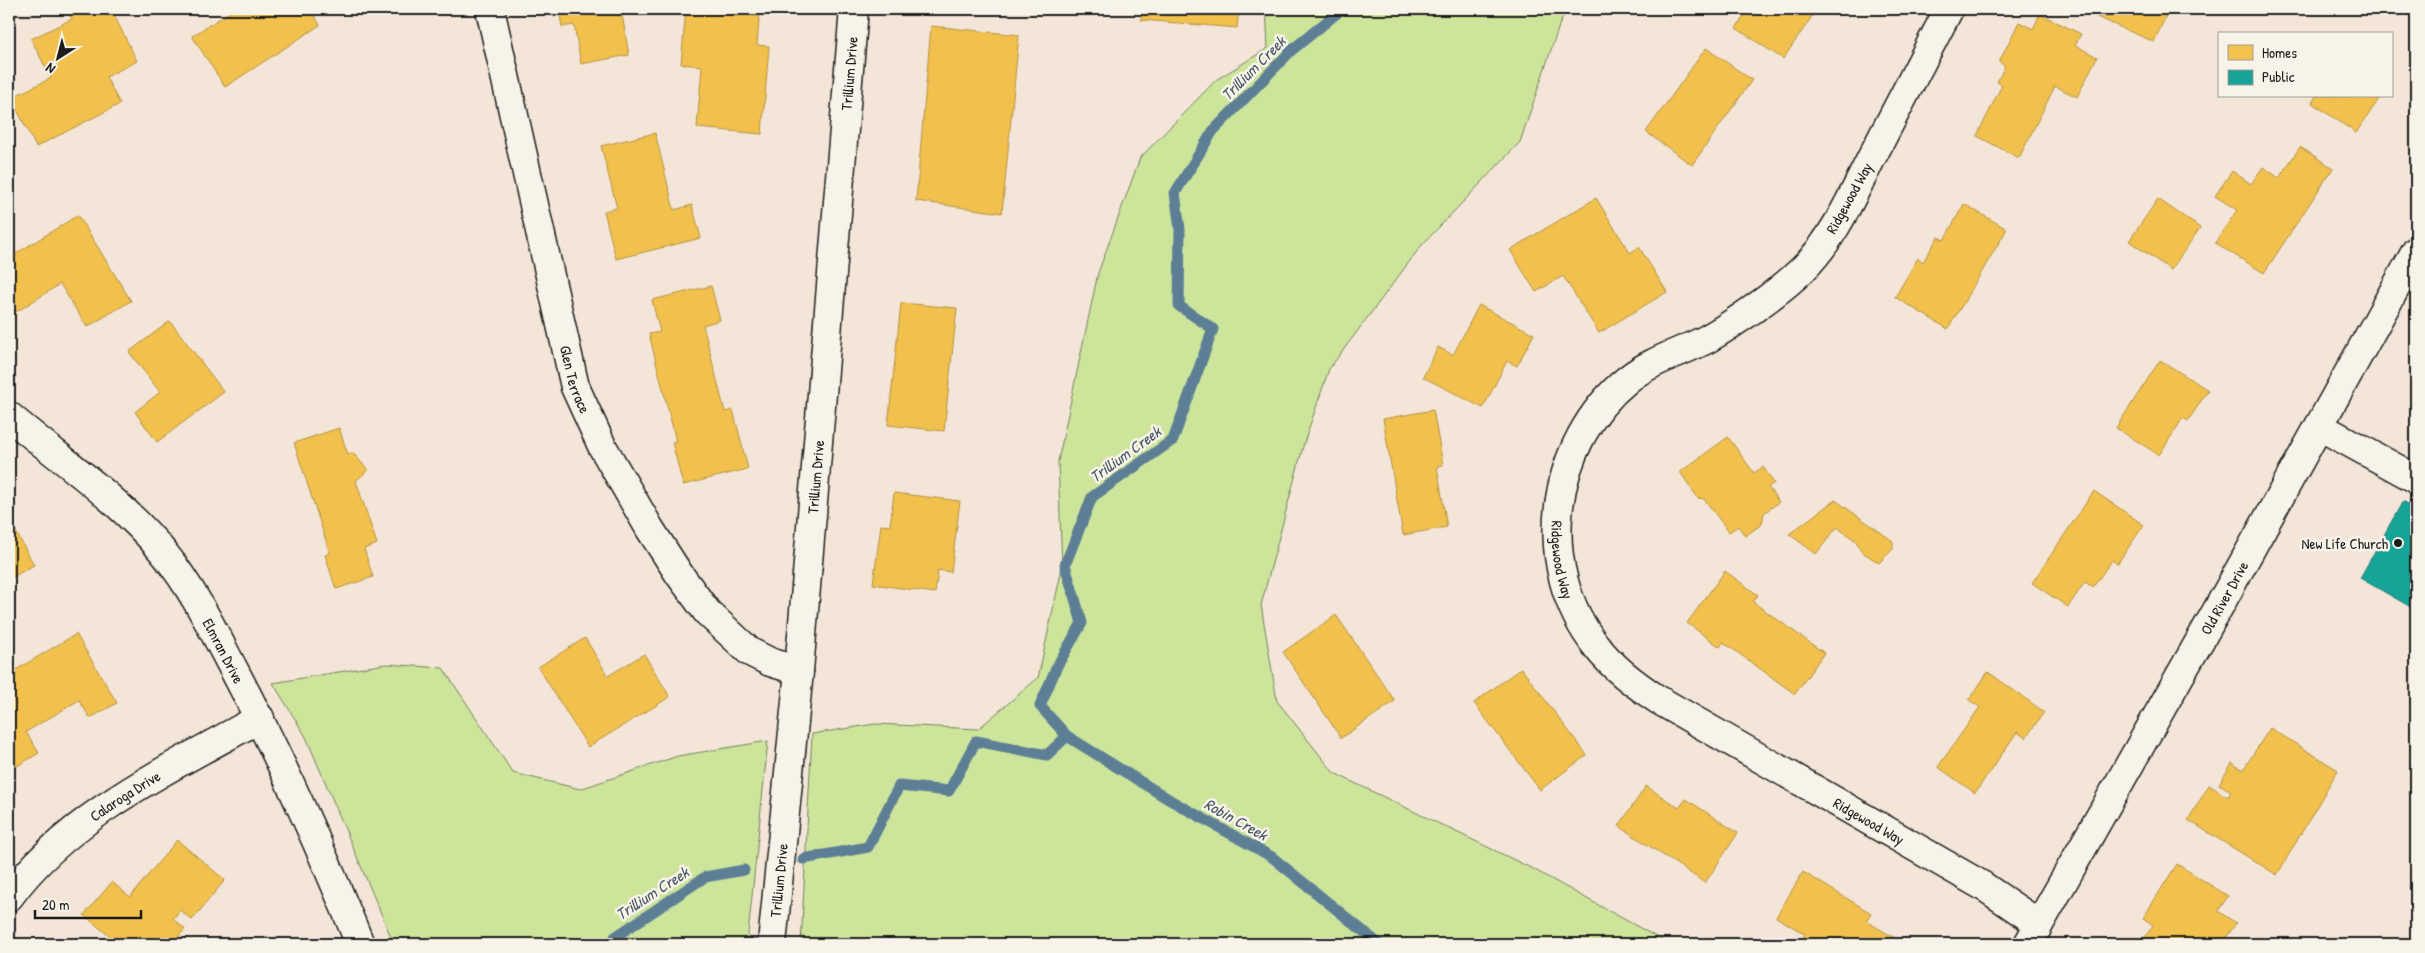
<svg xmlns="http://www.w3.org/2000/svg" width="2425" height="953" font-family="'Patrick Hand',sans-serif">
<rect width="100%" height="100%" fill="#f3e5d8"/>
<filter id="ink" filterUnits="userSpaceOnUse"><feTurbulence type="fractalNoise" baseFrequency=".02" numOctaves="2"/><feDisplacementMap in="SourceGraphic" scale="10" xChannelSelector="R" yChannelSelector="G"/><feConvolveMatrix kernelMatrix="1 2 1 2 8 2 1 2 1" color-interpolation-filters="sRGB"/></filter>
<g filter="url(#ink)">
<path fill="#cde59b" stroke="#74805c" d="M1266,9H1567L1560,23L1520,142L1421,246L1329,369L1304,443L1261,605L1277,701L1334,773L1533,869L1669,944H801L812,734L875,724L978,729L1038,678L1062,568L1058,461L1098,273L1140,158L1216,80L1268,48Z
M386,664L443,668L513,773L580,789L678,756L768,741L747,944H394L306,737L273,683Z"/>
<path fill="#f2c14e" stroke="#b2903f" d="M67,9H111L137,61L106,77L120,104L36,147L11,98L51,78L31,39L72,19Z
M235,9H310L320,25L225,87L192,36Z
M559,9H621L629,55L581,64L574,25L562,27Z
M686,9H760L757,45L769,46L762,134L697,128L702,66L681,64Z
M1142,9H1239L1237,28L1141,20Z
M1749,9H1817L1783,59L1736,28Z
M2100,9H2169L2154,42L2097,17Z
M2040,14L2081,34L2075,45L2097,57L2077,97L2055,86L2019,158L1977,136L2002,85L1997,82L2005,66L1999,62L2019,22L2033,29Z
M931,26L1019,35L1002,213L916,201Z
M1706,48L1752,80L1692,165L1646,132Z
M2316,96H2381L2356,133L2312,103Z
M655,133L674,210L692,205L701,238L616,259L604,211L617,208L601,146Z
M2300,147L2333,168L2264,273L2215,243L2237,210L2215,196L2232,171L2251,184L2263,167L2279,178Z
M1596,198L1630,253L1639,247L1667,292L1599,333L1563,276L1536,292L1510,250Z
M2158,199L2200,228L2171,270L2129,241Z
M1964,204L2007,229L1948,329L1895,297L1918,258L1923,262L1938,237L1944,240Z
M78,215L131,301L87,327L60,284L13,314L9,308V258Z
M711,286L720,320L703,325L725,412L733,410L748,469L683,485L672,442L676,441L649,334L660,332L652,300Z
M901,303L957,308L944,431L888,425Z
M1479,305L1534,334L1517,366L1507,361L1483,408L1423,377L1438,347L1453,355Z
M170,321L224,392L157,442L135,412L160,392L129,352Z
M2160,360L2208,390L2188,421L2183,418L2159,455L2116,428Z
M1433,410L1443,465L1437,466L1447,527L1403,535L1383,419Z
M339,428L348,455L352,452L368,470L356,481L377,544L364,549L373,577L336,589L325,555L330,553L294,443Z
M1728,437L1754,473L1763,467L1774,483L1768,487L1779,502L1764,513L1762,524L1745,536L1738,526L1729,532L1704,499L1698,498L1680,472Z
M2094,491L2144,525L2117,564L2112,560L2093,587L2085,582L2068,607L2032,583Z
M894,493L960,501L951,572L938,570L935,593L873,584L881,525L890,526Z
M1835,500L1893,541V549L1879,563L1861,551L1856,541L1837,527L1816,554L1789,534Z
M9,519L34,565L9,579Z
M1725,571L1758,595L1753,602L1824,653L1795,694L1723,642L1720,647L1687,623Z
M1336,615L1395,701L1341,738L1283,652Z
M76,634L117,703L90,718L79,700L26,732L39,753L9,771V674Z
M585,638L608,676L644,654L670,697L588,747L538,667Z
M1521,668L1587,755L1540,790L1474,703Z
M1988,672L2044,712L2026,738L2017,732L1975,793L1938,767L1980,707L1969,700Z
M2270,728L2338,770L2277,875L2188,820L2209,785L2228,797L2231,791L2219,784L2232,763L2243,770Z
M1646,786L1679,808L1686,799L1738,833L1705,883L1619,826Z
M177,840L225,880L192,920L180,910L173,919L185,929L172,944H135L132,941L130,944H119L84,915L112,882L130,897Z
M2177,864L2228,896L2218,911L2236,923L2222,944H2141L2153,925L2143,918Z
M1803,872L1871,913L1866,921L1905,944L1800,943L1805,934L1776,917Z"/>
<path fill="#17a398" stroke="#187a73" d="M2403,501L2416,509V610L2360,578Z"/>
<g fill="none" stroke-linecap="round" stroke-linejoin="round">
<path stroke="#5d7f96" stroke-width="11" d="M1067,736L1170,800L1272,857L1379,944
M803,859L868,847L899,786L949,791L976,741L1047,755L1067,736L1040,706L1057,666L1082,623L1065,565L1092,497L1173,440L1213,329L1179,306L1180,229L1175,193L1213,131L1292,50L1342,9
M615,944V937L705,877L744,870"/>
<g stroke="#1c1c1c" stroke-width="31">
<g id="minor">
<path id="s1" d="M490,9L575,387L602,446L650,529L679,574L707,612L750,652L770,662L799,671"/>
<path id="s2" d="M1949,9C1924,58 1898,106 1873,155C1853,194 1835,237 1804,268C1781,291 1735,323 1707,339C1680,353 1652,360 1628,379C1549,443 1533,567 1597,647C1613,668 1635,684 1657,699L1983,886L2039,924"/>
<path id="s3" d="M9,416C62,461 120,499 164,553C193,589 213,630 234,670C281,759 322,851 360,944"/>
<path d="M2319,426L2416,479"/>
<path id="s4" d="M9,897C68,815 173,767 260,718"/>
<path id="s5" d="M772,944L799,671L854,9"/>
<path id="s6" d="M2028,944L2216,612L2416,251"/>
</g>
</g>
<use href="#minor" stroke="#f7f3e8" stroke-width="28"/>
</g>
</g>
<circle fill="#1c1c1c" stroke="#f7f3e8" stroke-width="2" cx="2398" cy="543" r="5"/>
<g text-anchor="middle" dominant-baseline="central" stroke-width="5" stroke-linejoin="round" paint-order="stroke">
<g font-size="15" fill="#1c1c1c" stroke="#f7f3e8">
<text stroke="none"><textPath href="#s5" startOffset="874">Trillium Drive</textPath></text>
<text transform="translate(1849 198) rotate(-61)">Ridgewood Way</text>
<text stroke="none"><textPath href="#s1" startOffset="380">Glen Terrace</textPath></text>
<text stroke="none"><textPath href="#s5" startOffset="469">Trillium Drive</textPath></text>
<text stroke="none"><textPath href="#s2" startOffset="709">Ridgewood Way</textPath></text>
<text stroke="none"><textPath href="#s6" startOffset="398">Old River Drive</textPath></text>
<text stroke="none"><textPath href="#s3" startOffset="322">Elmran Drive</textPath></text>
<text stroke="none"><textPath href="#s4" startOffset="155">Calaroga Drive</textPath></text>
<text stroke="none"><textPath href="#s2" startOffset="1129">Ridgewood Way</textPath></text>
<text stroke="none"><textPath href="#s5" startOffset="64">Trillium Drive</textPath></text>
</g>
<g font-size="15" fill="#1c1c1c" stroke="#f7f3e8" text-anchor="end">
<text x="2388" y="543">New Life Church</text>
</g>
<g font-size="16" font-style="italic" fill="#425663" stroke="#f7f3e8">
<text transform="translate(1253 68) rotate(-45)">Trillium Creek</text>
<text transform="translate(1125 454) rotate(-36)">Trillium Creek</text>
<text transform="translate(1236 819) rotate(29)">Robin Creek</text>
<text transform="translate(652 893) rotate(-33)">Trillium Creek</text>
</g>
</g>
<rect width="2425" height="953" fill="none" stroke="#f7f3e8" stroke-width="30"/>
<rect x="15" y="15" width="2395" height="923" fill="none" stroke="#1c1c1c" stroke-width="2" filter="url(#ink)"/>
<rect x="2218" y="32" width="175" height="65" fill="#f7f3e8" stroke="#9f9d96"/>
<rect x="2228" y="45" width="25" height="15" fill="#f2c14e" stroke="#9f9d96"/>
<text x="2262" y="58" font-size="15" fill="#1c1c1c">Homes</text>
<rect x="2228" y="70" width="25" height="15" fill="#17a398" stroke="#9f9d96"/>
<text x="2262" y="82" font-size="15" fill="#1c1c1c">Public</text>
<g transform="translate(58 58) rotate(216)" stroke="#f7f3e8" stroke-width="4" paint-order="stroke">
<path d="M0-4L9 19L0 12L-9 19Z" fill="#1c1c1c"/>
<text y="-8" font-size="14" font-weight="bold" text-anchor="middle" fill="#1c1c1c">N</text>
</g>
<path d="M35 910v8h106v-8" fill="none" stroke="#1c1c1c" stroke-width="2.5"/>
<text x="42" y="910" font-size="15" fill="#1c1c1c" stroke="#f7f3e8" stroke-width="4" paint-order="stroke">20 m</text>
</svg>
